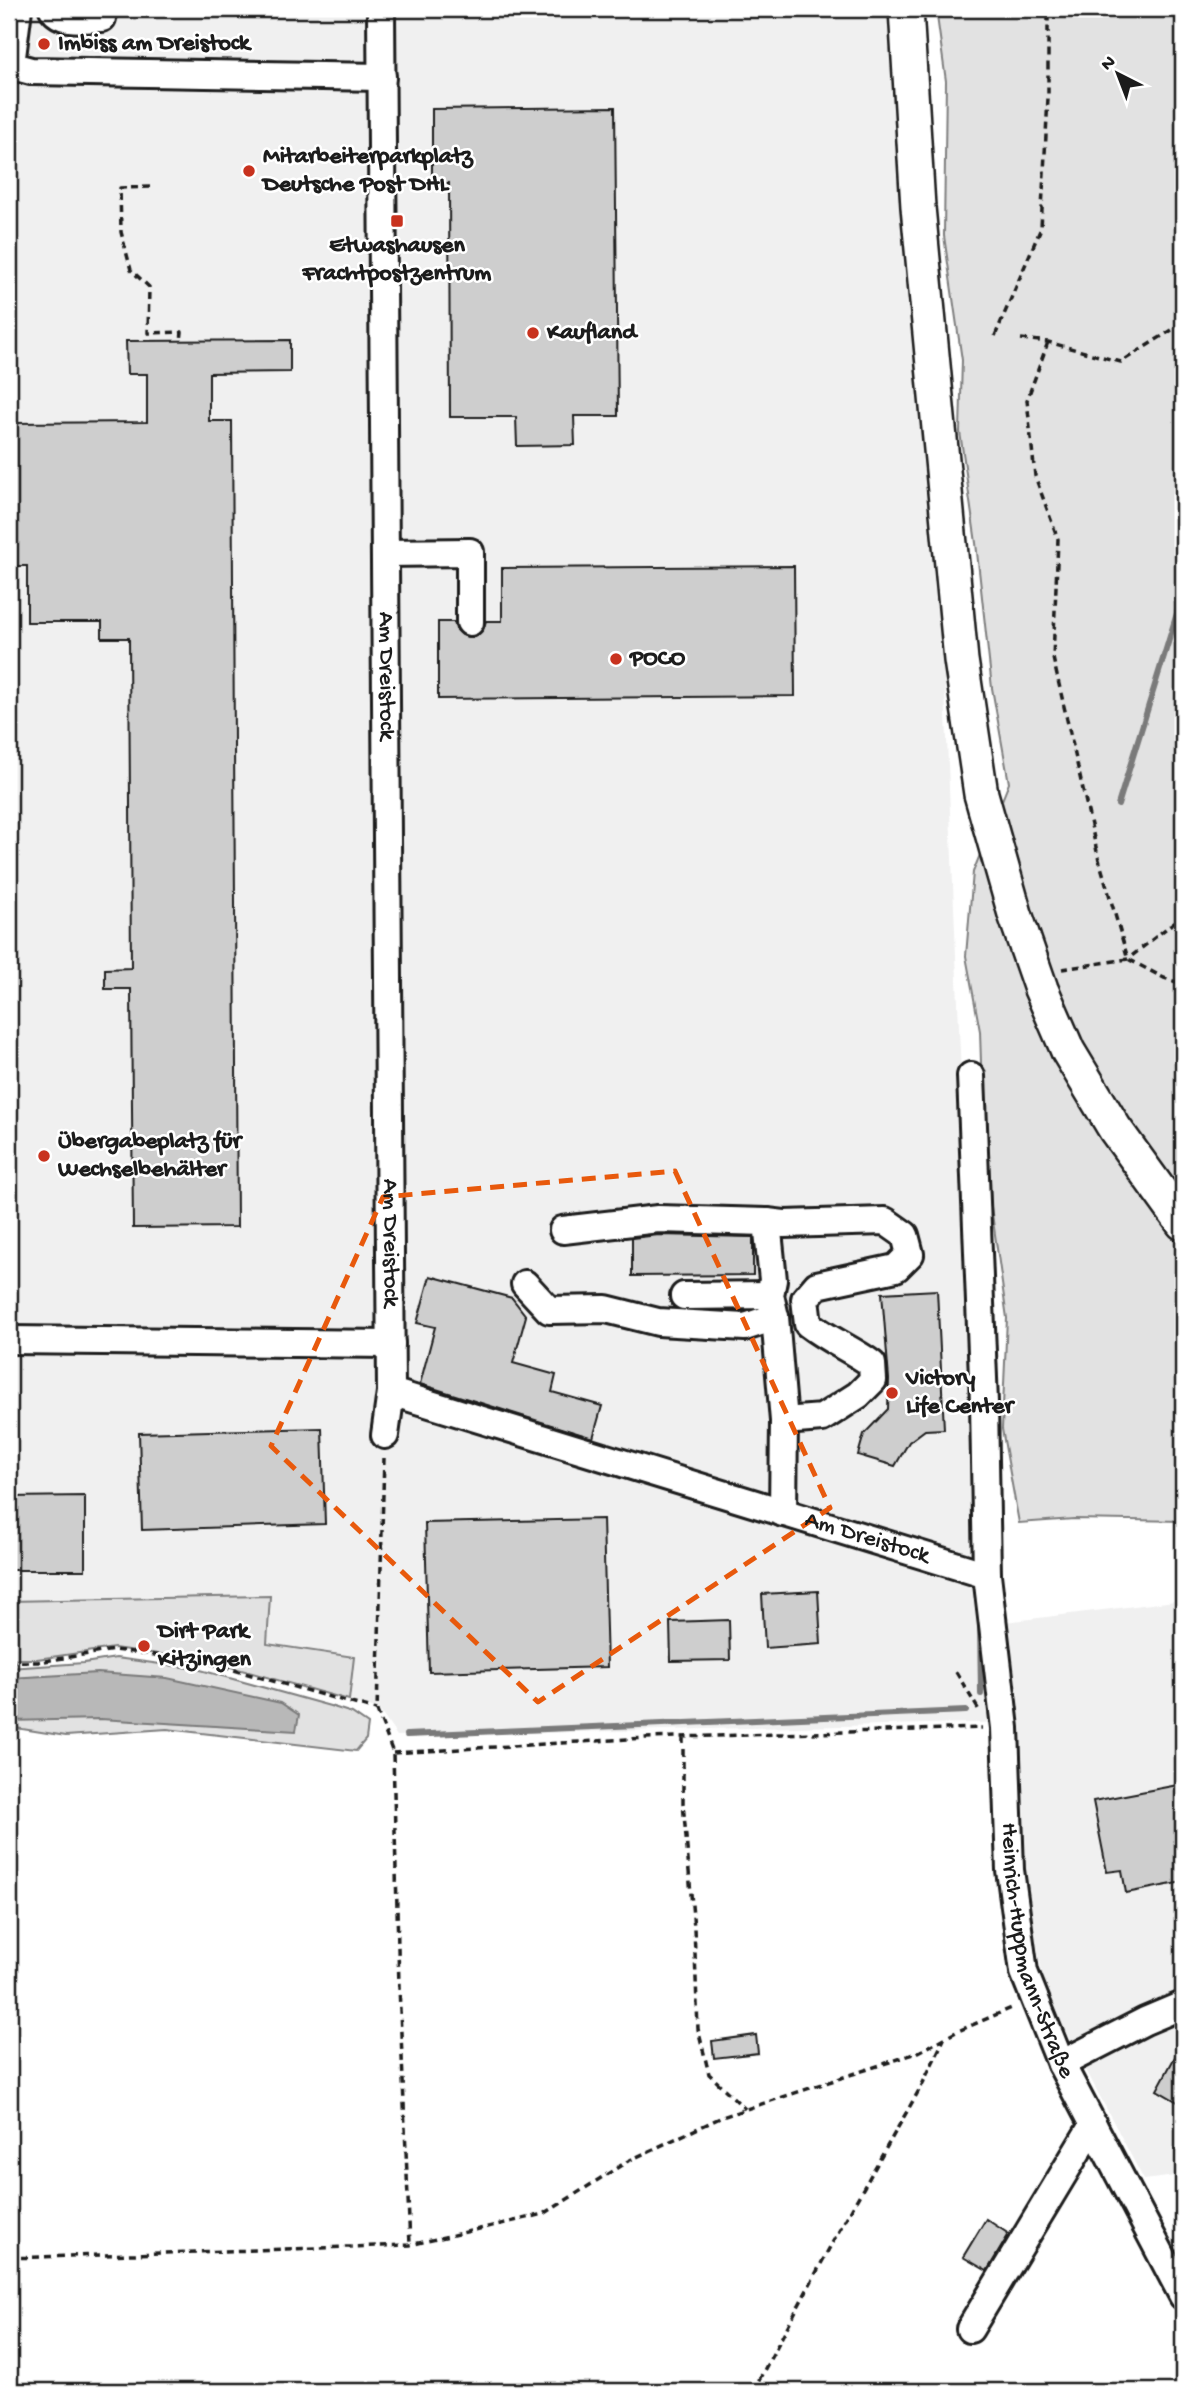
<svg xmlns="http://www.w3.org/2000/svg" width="1192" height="2400" font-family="'Gochi Hand',sans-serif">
<rect width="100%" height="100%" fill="#fff"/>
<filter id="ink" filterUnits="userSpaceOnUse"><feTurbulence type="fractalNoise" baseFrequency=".0143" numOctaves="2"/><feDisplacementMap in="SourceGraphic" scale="14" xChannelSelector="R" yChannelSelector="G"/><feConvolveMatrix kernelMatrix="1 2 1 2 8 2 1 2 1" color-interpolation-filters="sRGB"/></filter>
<g filter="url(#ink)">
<path fill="#f0f0f0" d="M9,9H888L913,345L942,619L964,1148L999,1581L1015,1722L397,1736L379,1710L209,1662L114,1649L38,1660H9Z
M1183,1600V2175L1144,2180L1046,1994L1025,1885L1017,1723L1005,1622Z"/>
<path fill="#e2e2e2" stroke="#7f7f7f" stroke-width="2" d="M936,9H1183V1521L1074,1519L1019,1523L1002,1429L1007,1318L984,1158L980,1031L966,956L973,872L1009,783L992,688L976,543L960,432L962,360L944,236L946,81Z
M270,1596L267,1644L354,1657L349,1700L209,1661L114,1648L37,1659H9V1601Z
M116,1658L197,1669L330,1706L352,1713L368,1724L366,1739L356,1751L167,1729L66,1736L16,1728L9,1729V1668L84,1663Z"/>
<path fill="#b8b8b8" stroke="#7a7a7a" stroke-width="2" d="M98,1673L167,1678L281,1703L299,1715L296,1731L100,1719L9,1721V1678Z"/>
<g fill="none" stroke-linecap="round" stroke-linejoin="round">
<path stroke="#7a7a7a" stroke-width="6" d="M1118,805L1183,594
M980,1624L981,1694
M407,1735L966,1711"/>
</g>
<path fill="#cecece" stroke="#1c1c1c" stroke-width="2" d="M615,107L618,416H574L575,445L517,446L516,417H450L449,183H432V109Z
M290,340V372L209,373V421H232L237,1227L133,1228L131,989H105V969L131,968L129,638H102V622H27V566H9V423L147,422V374H127L126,341Z
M794,566L795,696L438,699V622H454L456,629L462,635L471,638L477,636L483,630L486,621H502V568Z
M659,1235L753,1237V1275L632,1276V1238Z
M430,1276L512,1298L526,1316L513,1363L556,1375L552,1392L602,1406L593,1438L420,1384L435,1327L417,1323Z
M937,1290L944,1429L925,1430L909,1442L895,1466L858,1455L864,1434L888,1409L889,1379L882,1293Z
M322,1428L325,1524L142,1530L139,1433Z
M85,1496V1570H9V1497Z
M603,1519L607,1667L429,1672L425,1523Z
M818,1591L821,1644L765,1648L762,1594Z
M729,1620L730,1660L671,1661L670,1622Z
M1183,1784V1882L1126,1893L1122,1870L1107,1872L1093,1801Z
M756,2035L758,2053L714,2058L712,2041Z
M1183,2042V2105L1157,2090Z
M986,2219L1009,2234L987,2271L963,2257Z"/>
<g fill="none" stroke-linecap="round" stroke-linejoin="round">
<g stroke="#1c1c1c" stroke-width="32">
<g id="minor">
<path d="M53,9C62,23 87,18 102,18"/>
<path id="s1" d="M381,9L391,1392L987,1575"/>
<path d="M9,65L31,71L382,77"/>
<path d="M11,65L18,9"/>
<path d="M385,553L470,552V622"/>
<path id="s2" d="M971,1076L984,1403L987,1575L1005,1728L1010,1870L1024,1972L1061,2064L1183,2296"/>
<path d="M767,1222L784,1224L885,1221L905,1235L910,1254L896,1268L817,1285L805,1299L808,1324C829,1340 851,1349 872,1364L873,1380L858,1395L822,1418L784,1421"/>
<path d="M563,1230L658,1219L767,1222L773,1280L770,1295L775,1317L784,1421L783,1513"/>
<path d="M525,1284L549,1310L606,1309L658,1322L745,1327L775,1317"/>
<path d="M684,1296L770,1295"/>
<path d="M9,1340L391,1344"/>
<path d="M385,1435L391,1392"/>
<path d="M1061,2064L1145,2021L1183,2005"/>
<path d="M970,2329L1093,2125"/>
</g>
</g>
<g stroke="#1c1c1c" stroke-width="38">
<path id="major" d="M906,9L918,207L961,660L981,794L1015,914L1041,989L1068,1051L1115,1129L1183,1223"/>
</g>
<path stroke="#1c1c1c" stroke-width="3.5" stroke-dasharray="7 5" stroke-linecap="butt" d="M150,187L120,188L121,232L131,270L149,287L148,333L182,332L181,341
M995,336L1041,228L1048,98V9
M1021,339L1048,342L1121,362L1183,323
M1048,342L1027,400L1035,476L1058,539L1053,658L1098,856L1128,959L1164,978L1183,984
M1062,969L1128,959L1183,915
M384,1458L377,1711L393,1753L399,1986L410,2245
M9,1662H38L114,1650L141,1653L209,1663L376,1710
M956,1672L980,1712
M683,1737V1803L694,1928L698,2029L709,2074L745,2109
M393,1753L646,1738L982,1728
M9,2258L410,2245L544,2214L628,2161L722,2117L917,2053L956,2032L1014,2007
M753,2391L831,2245L922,2085L944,2039"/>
<use href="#minor" stroke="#fff" stroke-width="26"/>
<use href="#major" stroke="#fff" stroke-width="33"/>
</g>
</g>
<path fill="none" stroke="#e8590c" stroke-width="5" stroke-dasharray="14 9" stroke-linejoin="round" d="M675,1171L830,1508L538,1702L271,1446L383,1197Z"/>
<g fill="#c8321e" stroke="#fff" stroke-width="2.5">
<circle cx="44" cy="44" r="7"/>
<circle cx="249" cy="171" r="7"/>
<rect x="390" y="214" width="14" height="14" rx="3.5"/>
<circle cx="533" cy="333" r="7"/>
<circle cx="616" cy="659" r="7"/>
<circle cx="44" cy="1156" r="7"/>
<circle cx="892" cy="1393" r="7"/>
<circle cx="144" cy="1646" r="7"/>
</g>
<g text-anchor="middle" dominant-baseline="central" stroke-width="5" stroke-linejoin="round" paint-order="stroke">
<g font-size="24" font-weight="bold" fill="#1c1c1c" stroke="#fff" text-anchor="start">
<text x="58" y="44">Imbiss am Dreistock</text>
<text x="263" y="157">Mitarbeiterparkplatz<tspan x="263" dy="28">Deutsche Post DHL</tspan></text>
<text x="397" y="246" text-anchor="middle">Etwashausen<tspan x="397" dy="28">Frachtpostzentrum</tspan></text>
<text x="547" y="333">Kaufland</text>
<text x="630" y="659">POCO</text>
<text x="58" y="1142">Übergabeplatz für<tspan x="58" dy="28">Wechselbehälter</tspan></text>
<text x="906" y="1379">Victory<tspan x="906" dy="28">Life Center</tspan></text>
<text x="158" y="1632">Dirt Park<tspan x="158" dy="28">Kitzingen</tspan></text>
</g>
<g font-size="24" fill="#1c1c1c" stroke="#fff">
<text stroke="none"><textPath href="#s1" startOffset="667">Am Dreistock</textPath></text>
<text stroke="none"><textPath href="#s1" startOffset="1234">Am Dreistock</textPath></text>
<text stroke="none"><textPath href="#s1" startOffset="1881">Am Dreistock</textPath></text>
<text stroke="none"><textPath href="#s2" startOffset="880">Heinrich-Huppmann-Straße</textPath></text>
</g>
</g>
<rect width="1192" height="2400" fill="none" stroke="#fff" stroke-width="35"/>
<rect x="18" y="18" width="1157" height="2365" fill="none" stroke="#1c1c1c" stroke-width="2.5" filter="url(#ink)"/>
<g transform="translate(1118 74) rotate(318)" stroke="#ffffff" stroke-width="5" paint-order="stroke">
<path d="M0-5L12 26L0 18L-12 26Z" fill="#1c1c1c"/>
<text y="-10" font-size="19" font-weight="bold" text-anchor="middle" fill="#1c1c1c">N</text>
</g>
</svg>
